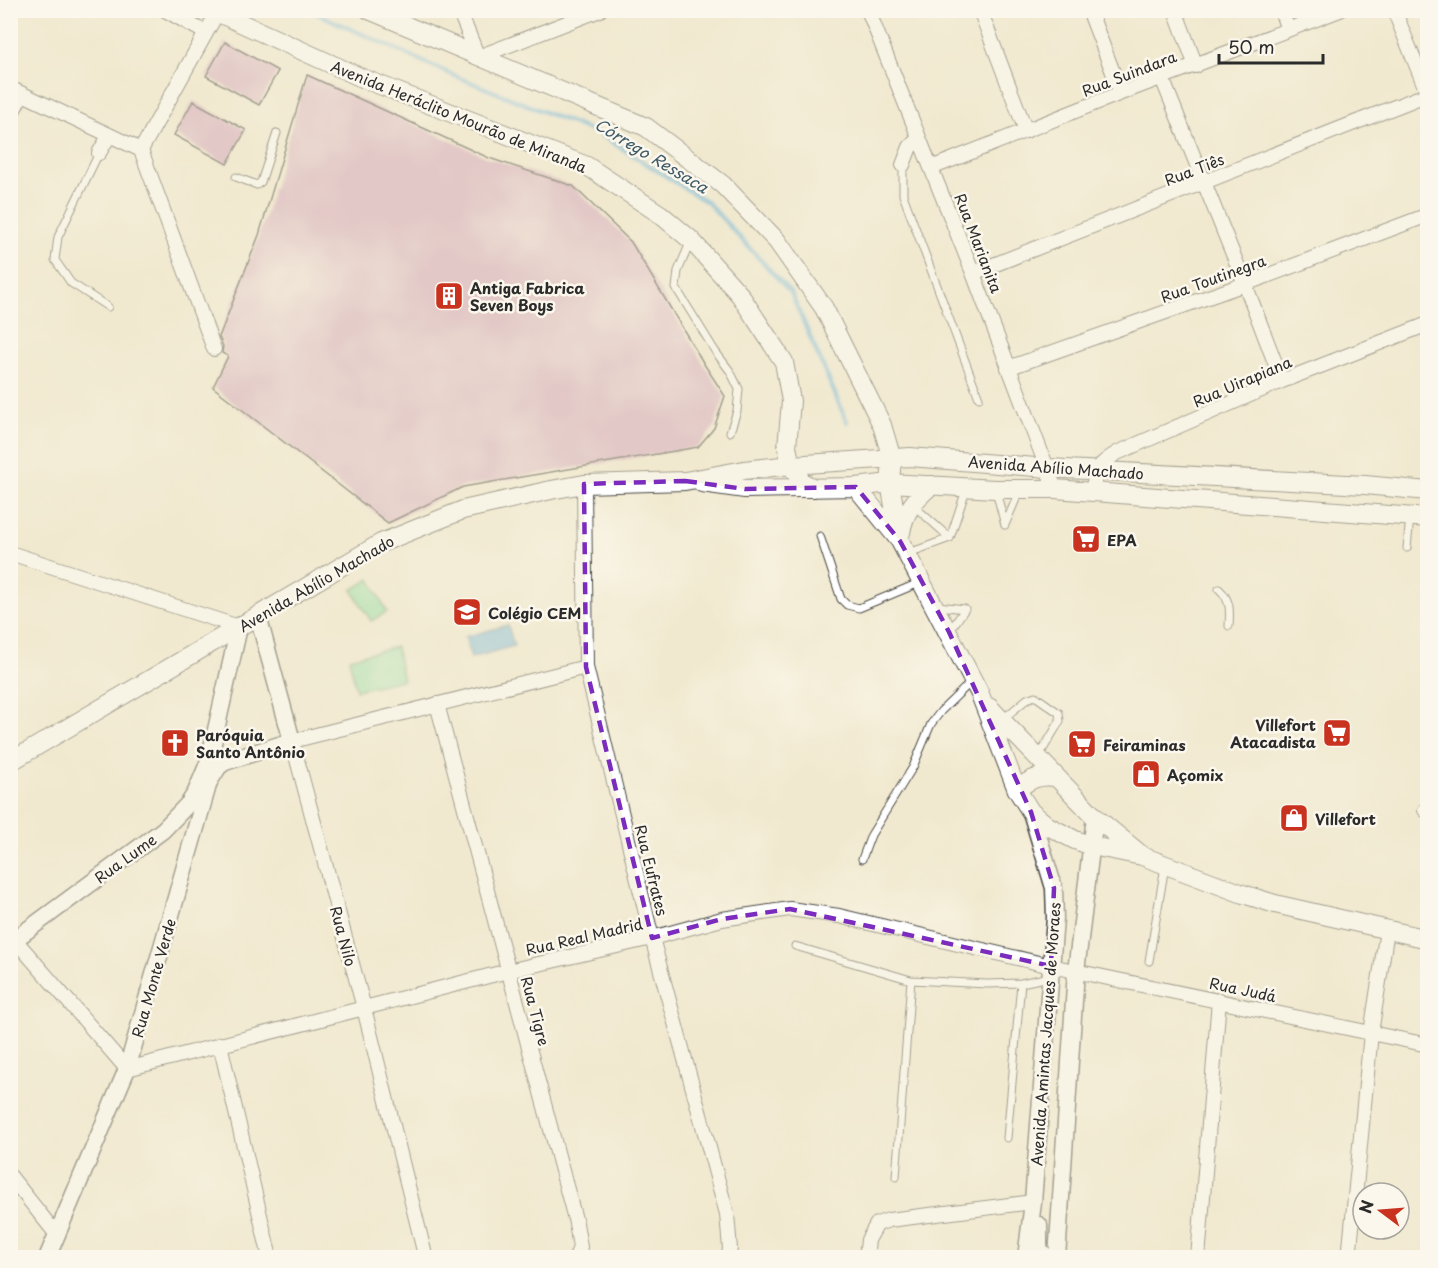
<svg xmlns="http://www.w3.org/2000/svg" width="1438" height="1268" font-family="'Playpen Sans',sans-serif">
<rect width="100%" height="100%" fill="#fbf7ec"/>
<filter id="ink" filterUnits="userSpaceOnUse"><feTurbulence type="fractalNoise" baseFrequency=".0167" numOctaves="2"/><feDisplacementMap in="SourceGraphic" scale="12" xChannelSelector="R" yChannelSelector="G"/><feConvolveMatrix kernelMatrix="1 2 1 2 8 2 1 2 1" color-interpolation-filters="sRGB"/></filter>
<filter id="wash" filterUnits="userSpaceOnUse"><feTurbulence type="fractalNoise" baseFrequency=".008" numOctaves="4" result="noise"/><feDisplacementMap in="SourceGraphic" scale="24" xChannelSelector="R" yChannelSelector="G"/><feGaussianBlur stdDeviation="1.35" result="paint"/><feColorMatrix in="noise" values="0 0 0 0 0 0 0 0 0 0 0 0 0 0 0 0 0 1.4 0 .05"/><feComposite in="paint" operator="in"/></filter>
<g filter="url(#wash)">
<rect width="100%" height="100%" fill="#f1e9cf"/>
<path fill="#88dea1" stroke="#5a8466" stroke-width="1.5" d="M370,579L387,612L371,621L352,590Z
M396,647L403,680L356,690L349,658Z"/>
<path fill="#61b0db" stroke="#466e83" stroke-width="1.5" d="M508,625L514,646L471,658L465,637Z"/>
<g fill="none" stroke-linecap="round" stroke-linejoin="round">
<path stroke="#61b0db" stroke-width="4.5" d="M309,10L455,76L599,134L707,202L791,293L847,422"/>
</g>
<g id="blocks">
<path fill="#d1a0bc" d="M225,42L278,71L259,105L206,76Z
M307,75L489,158L573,186L631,242L704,364L725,396L714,428L698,447L463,487L388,523L213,387L228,356L222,353L223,346L219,337L259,235Z
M193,101L246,130L227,164L174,135Z"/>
</g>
</g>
<g filter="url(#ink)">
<use href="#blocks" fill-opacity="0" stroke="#494844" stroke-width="1.5"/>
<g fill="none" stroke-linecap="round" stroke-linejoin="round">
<g stroke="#494844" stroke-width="9">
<path id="service" d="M99,153L58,237L55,260L71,283L108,307
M903,165V195L979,398
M236,177L257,185L261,182L277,133
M690,243L678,271L676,288L715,351L730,371L739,389L737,411L730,432
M996,491L1005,525
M914,506L950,538L966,490
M1005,525L1019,492
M820,536L841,599L847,605L859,608L919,583
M1407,548L1410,517
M909,553L950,538
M1219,589C1231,600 1230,611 1229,626
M938,606L965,609L949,632
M1003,719L1027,699L1035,696L1059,713L1060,721L1039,756
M862,859L871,835L913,767L931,724L941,711L971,682
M795,946L911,980L987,984L1021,983
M1149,961L1165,866
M1007,1138L1021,983L1050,977
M896,1177L911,980"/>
</g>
<g stroke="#494844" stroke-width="16">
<path id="minor" d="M165,10L206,33
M459,10L478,57L600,10
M868,10L973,273L1055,489
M980,10L1026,131
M1089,10L1121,93
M1175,10L1196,66
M1281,10L1288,30
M1162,78L1245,284L1282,381
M10,88L141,150
M10,117L22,94
M141,150L214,349
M141,150L217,13
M99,153L109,136
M903,165L910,147L919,138
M931,168L1121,93L1340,10
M973,273L1428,94L1394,10
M1008,368L1245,284L1428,215
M584,484L586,667L652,938L727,1214L730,1249L728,1258
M1092,492C1096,469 1097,465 1117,453L1282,381L1428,324
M10,553L239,627
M437,704L576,1223L580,1247L576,1258
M1425,810L1428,811
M10,934L127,1069L508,971L652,938L722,919L790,909L839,916L1051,966L1428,1045
M220,1044L270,1258
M10,1176L57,1235
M424,1258V1251L364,1008L292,741L586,667
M866,1258L868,1240L877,1224L889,1220L1033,1202
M1198,1258L1219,1000
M1349,1258L1371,1033L1387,930"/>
</g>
<g stroke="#494844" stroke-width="19">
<path id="tertiary" d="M10,943L163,830L189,803L196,792L209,761L239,627
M1039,1225V1249L1047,1258
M47,1258L127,1069L209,782L219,766L225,762L292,741L258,616
M1026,1258L1033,1202L1055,918L1054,888L1031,812
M1057,1258L1076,971L1095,817"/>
</g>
<g stroke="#494844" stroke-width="20">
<path id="secondary" d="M212,10L362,78L587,166L660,214L691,240L740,295L784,362L791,401L787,447L791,465L802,482L814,488
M369,10L646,127L723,185L777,241L824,308L882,425L892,459L890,483L900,541
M702,483L745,489L856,487L890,483L995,489H1055L1428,518
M856,487L900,541L979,692L1017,790L1031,812L1048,826L1075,840L1092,846L1142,856L1243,894L1275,904L1428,939
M901,533C904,511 916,498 932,485
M989,707L1095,817L1139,853
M10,762L381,543L463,510L551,490L584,484L685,481L744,470L791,465L910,457L1048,468L1365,485L1428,491
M1017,790C1030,779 1038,775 1055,777"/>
</g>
<use href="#service" stroke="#fff" stroke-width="7"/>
<use href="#minor" stroke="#fff" stroke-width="14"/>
<use href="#tertiary" stroke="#fff" stroke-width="16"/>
<use href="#secondary" stroke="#fff" stroke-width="18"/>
</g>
</g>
<path d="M0 0H1438V1268H0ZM685,481L745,489L856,487L900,541L949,632L1031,812L1054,888L1051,966L790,909L722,919L652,938L586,667L584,484Z" fill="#f1e9cf" fill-opacity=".55" fill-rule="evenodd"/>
<path fill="none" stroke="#7b2cbf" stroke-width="4.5" stroke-dasharray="12 8" stroke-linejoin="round" d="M685,481L745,489L856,487L900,541L949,632L1031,812L1054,888L1051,966L790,909L722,919L652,938L586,667L584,484Z"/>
<defs>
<g id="building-square" transform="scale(1.5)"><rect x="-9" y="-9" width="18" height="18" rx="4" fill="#c8321e" stroke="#fbf7ec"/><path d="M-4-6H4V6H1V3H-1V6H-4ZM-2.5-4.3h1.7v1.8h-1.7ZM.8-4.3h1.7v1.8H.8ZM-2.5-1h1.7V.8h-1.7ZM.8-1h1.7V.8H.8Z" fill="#fff"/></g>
<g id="supermarket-square" transform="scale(1.5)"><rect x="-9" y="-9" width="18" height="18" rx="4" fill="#c8321e" stroke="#fbf7ec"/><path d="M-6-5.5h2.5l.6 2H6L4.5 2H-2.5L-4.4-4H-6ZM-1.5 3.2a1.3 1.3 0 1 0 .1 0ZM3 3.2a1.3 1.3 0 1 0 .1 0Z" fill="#fff"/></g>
<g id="school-square" transform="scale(1.5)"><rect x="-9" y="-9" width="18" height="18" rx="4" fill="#c8321e" stroke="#fbf7ec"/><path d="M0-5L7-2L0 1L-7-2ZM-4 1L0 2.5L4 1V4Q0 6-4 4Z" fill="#fff"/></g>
<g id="church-square" transform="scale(1.5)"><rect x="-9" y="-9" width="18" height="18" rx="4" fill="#c8321e" stroke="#fbf7ec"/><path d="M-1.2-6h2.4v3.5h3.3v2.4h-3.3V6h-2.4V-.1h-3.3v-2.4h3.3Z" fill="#fff"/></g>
<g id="shop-square" transform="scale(1.5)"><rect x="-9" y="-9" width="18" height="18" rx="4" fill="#c8321e" stroke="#fbf7ec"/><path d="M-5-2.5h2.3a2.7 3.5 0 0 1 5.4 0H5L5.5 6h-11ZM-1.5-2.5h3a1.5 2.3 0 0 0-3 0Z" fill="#fff"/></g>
</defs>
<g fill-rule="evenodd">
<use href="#building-square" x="449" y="296"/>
<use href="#supermarket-square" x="1086" y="539"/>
<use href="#school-square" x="467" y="612"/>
<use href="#supermarket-square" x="1337" y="733"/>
<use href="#church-square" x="175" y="743"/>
<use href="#supermarket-square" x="1082" y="744"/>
<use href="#shop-square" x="1146" y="774"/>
<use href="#shop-square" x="1294" y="818"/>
</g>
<g text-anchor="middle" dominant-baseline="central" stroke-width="5" stroke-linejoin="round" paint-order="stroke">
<g font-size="15" fill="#2b2b2b" stroke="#fbf7ec">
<text transform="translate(1129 73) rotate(-21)">Rua Suindara</text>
<text transform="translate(459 116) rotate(22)">Avenida Heráclito Mourão de Miranda</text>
<text transform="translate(1194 169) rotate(-21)">Rua Tiês</text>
<text transform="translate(979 243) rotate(69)">Rua Marianita</text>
<text transform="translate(1213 278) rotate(-20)">Rua Toutinegra</text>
<text transform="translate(1242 381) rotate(-23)">Rua Uirapiana</text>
<text transform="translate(1056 467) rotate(4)">Avenida Abílio Machado</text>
<text transform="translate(316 583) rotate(-30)">Avenida Abílio Machado</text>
<text transform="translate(125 858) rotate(-36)">Rua Lume</text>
<text transform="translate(652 870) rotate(76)">Rua Eufrates</text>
<text transform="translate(344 936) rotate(75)">Rua Nilo</text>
<text transform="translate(584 936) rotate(-13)">Rua Real Madrid</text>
<text transform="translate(153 978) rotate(-74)">Rua Monte Verde</text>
<text transform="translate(1243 989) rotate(12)">Rua Judá</text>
<text transform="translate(536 1011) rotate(75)">Rua Tigre</text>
<text transform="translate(1045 1034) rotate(-86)">Avenida Amintas Jacques de Moraes</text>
</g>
<g font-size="15" font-weight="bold" fill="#2b2b2b" stroke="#fbf7ec" text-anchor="start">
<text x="470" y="287">Antiga Fabrica<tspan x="470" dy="17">Seven Boys</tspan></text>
<text x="1107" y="539">EPA</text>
<text x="488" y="612">Colégio CEM</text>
<text x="1316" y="724" text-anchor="end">Villefort<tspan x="1316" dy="17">Atacadista</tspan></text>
<text x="196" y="734">Paróquia<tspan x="196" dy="17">Santo Antônio</tspan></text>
<text x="1103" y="744">Feiraminas</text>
<text x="1167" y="774">Açomix</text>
<text x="1315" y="818">Villefort</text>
</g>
<g font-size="16" font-style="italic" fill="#3e5a69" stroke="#fbf7ec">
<text transform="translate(652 155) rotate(31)">Córrego Ressaca</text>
</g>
</g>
<rect width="1438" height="1268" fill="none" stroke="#fbf7ec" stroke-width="36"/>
<g transform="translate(1381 1211) rotate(286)"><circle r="28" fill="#fbf7ec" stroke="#a8a59f" stroke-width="1.5"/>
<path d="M0-4.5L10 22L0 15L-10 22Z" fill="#c8321e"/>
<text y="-9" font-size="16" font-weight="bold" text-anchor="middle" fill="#2b2b2b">N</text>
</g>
<path d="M1219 54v9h104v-9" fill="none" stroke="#2b2b2b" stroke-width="3"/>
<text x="1228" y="54" font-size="18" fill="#2b2b2b" stroke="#fbf7ec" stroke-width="4.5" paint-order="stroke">50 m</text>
</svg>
